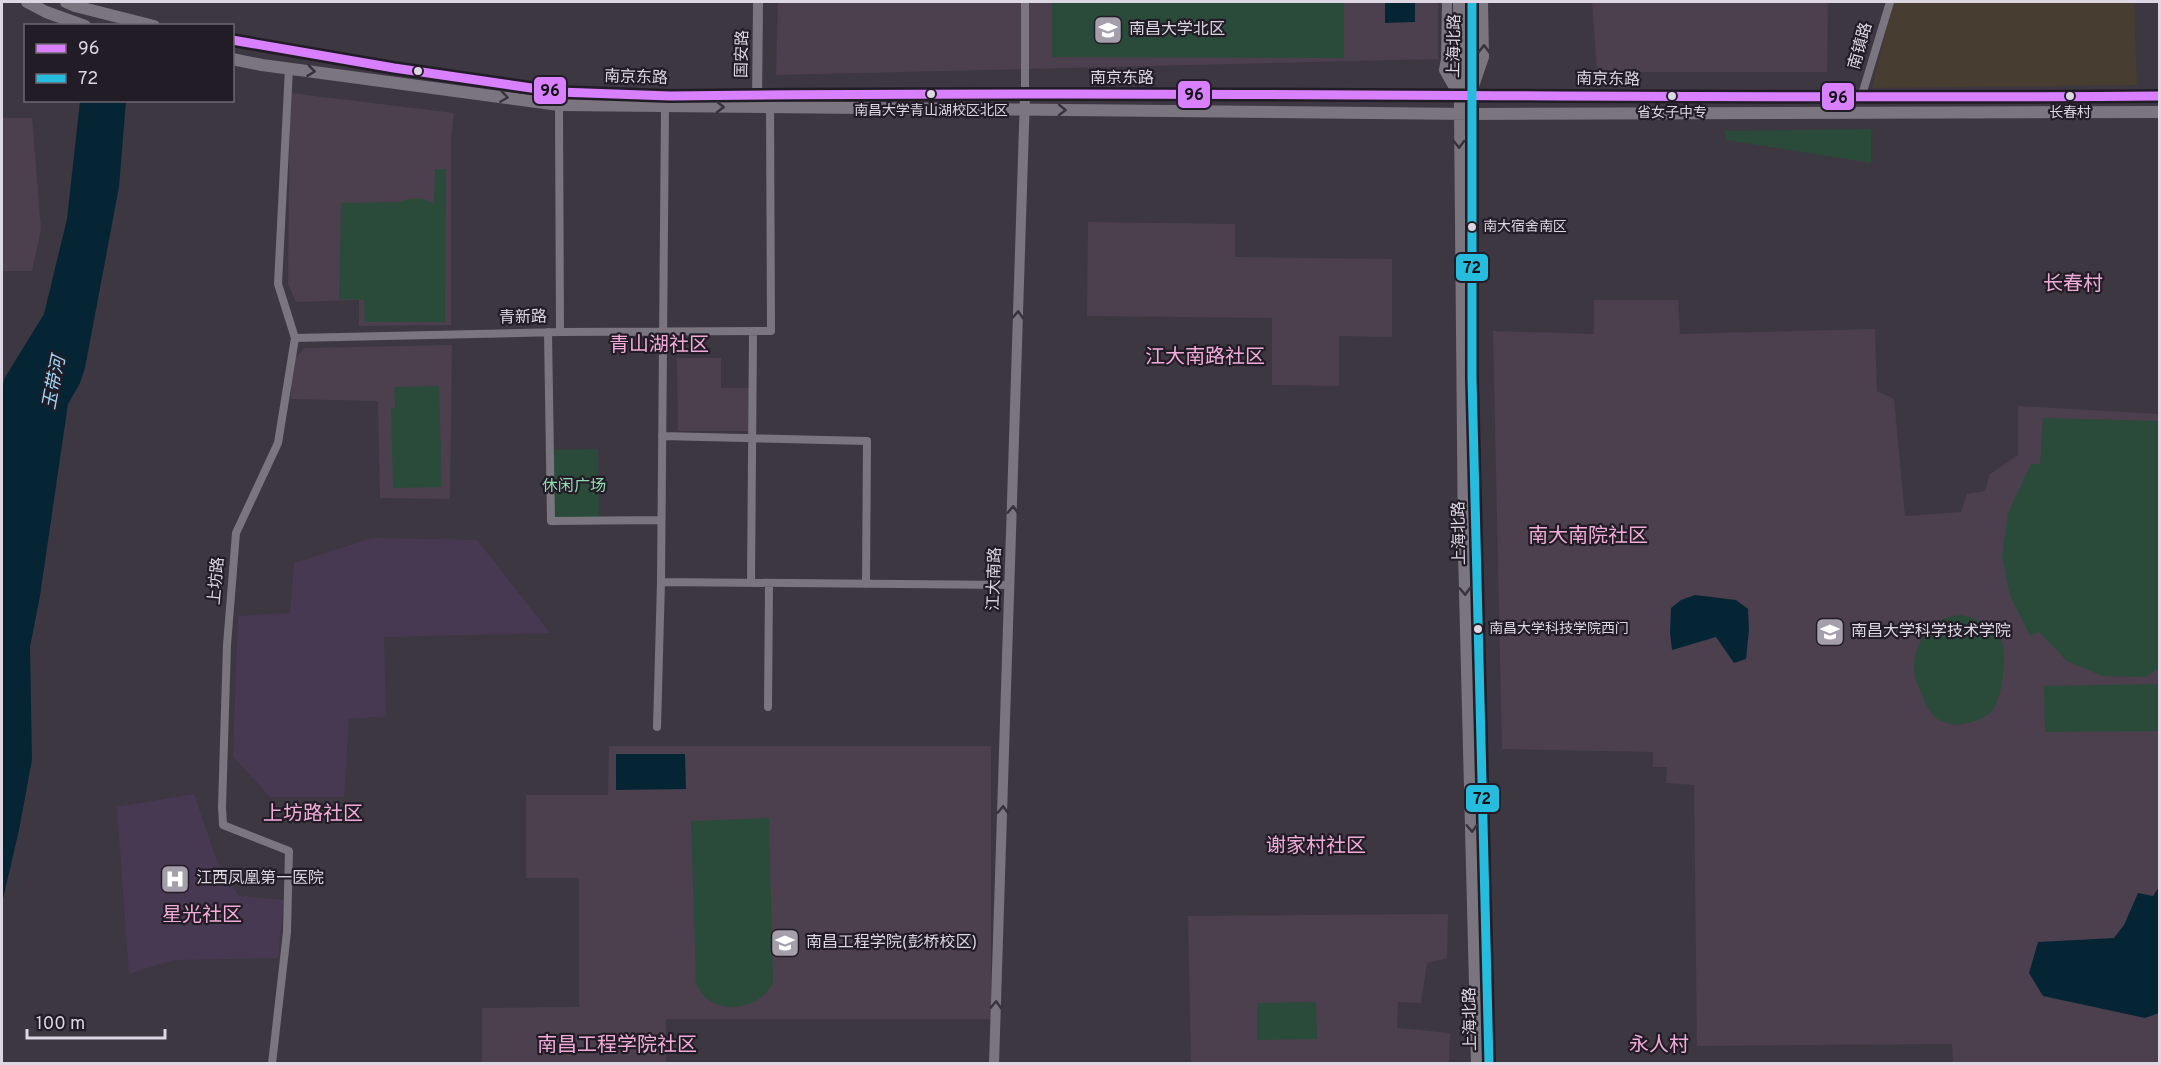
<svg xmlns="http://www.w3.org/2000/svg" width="2161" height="1065" font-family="Overpass,'Noto Sans SC',sans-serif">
<rect width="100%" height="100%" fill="#3d3742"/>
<path fill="#473d30" d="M1893,2H2134L2137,85L1872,88Z"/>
<path fill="#473952" d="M373,538L477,540L550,633L384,637L386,716L349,719L344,797H270L233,756L238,616L290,613L294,563Z
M194,794L217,861L239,896L284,900L278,958L173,960L129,974L117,807Z"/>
<path fill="#4c404e" d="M778,2H1438V59L776,75Z
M1592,2H1828L1827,72H1597Z
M290,93L454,113L451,138V325L359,326V300L296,302L288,284Z
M2,118H32L41,229L32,271H2Z
M1088,222L1235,224V257L1392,259V337L1339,336V386L1272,385V318L1087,316Z
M1594,300H1678L1680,334L1875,329L1877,391L1894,399L1905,516L1961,512L1967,494L1985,491L1990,474L2018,455V406L2159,414V1063H1953L1952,1044L1697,1046L1694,785L1666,783L1667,767H1653V752L1502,749L1493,331L1594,334Z
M452,345L450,499L380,498L378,401L291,399V372L293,360L305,348Z
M677,358H721V388H751V431H678Z
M609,746H991V1019H666V1063L482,1064V1008L579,1007V878H526V795H608Z
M1448,914L1447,958L1427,963L1421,1003L1398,1002L1397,1028L1450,1033L1449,1063H1191L1188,916Z"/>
<path fill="#2b4b3a" d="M1052,2H1344V58L1052,57Z
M1871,129V163L1726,140L1724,131Z
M435,169H446L445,322H365L364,300L339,299L341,203L399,202C412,197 422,197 434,204Z
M439,386L442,487L393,488L391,408H395L394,387Z
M2043,418L2159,421V668L2146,677L2102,676L2067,661L2039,632L2030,636L2010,596L2002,556L2008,513L2031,464H2040Z
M598,449L599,521H551L550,450Z
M1961,615C1977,619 1990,623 2000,637C2008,650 2003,701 1991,712C1976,725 1946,731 1932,714C1926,707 1922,694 1918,685C1908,666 1918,636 1935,623C1943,618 1952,616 1961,615Z
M2159,684V731L2045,732L2044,686Z
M769,818L773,982C765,1003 733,1014 712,1002C704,998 700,991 696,984L691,821Z
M1316,1002L1317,1039L1257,1040V1003Z"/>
<path fill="#062534" d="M1385,2H1415V22L1385,23Z
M80,101H126L119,187L85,368L80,383L68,404L40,596L30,647L32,760L19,830L2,903V391L4,379L44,314L67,219Z
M1695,595L1736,600L1748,609L1749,630L1746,659L1734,663L1716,637L1672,650L1670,633L1671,608L1681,600Z
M616,754H685L686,789L616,790Z
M2159,887V1013L2145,1018L2043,996L2029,973L2038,942L2114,938L2124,925L2138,893L2153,896Z"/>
<path fill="#3d3742" d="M100,2H129L138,4L134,26H97Z"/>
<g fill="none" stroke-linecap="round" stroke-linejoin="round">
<path stroke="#7a757e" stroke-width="8" d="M1025,2V95
M1861,98L1890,2
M559,105L560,332
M665,107L661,582L1010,585
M548,332L551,521L661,520
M295,338L560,332L771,331L770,102
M662,436L867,441L866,584
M751,583L753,331
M768,707L769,583
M657,727L661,582
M272,1064L287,932L289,851L223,825L222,807L227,645L236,533L278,443L295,338L278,284L289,68"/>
<path stroke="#7a757e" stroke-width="10" d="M1447,2L1446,59L1444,70L1458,95
M1473,89L1484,57L1483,2
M757,104L758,2
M994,1064L1025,95"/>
<path stroke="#7a757e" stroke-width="12" d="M27,2L46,12L85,26
M66,2L75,6L154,26
M1459,2L1464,552L1477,1064
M1472,2V378L1489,1064
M232,40L394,68L559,92L670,96C1166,90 1663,100 2160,96
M232,59L262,65L559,105L1471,114L2160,112"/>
<g stroke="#221c26" stroke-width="14">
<path id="bus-1" d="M232,40L394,68L559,92L670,96C1166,90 1663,100 2160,96"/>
</g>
<g stroke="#221c26" stroke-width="14">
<path id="bus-2" d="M1472,2V378L1489,1064"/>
</g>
<use href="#bus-1" stroke="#d880ff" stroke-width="9"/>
<use href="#bus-2" stroke="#26bcdd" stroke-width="9"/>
</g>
<defs><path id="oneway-chevron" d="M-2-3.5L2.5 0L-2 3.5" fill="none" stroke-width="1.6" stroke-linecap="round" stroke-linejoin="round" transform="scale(1.5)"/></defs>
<g stroke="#38323c">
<use href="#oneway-chevron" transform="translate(1484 49) rotate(-89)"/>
<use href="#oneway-chevron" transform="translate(311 71) rotate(7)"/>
<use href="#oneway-chevron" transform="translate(504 97) rotate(8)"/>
<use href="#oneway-chevron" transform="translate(720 107)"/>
<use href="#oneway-chevron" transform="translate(1062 110) rotate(1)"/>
<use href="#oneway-chevron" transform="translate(1459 144) rotate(89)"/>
<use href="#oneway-chevron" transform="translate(1018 315) rotate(-88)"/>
<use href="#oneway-chevron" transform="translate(1013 510) rotate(-88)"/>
<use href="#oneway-chevron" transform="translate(1465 591) rotate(88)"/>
<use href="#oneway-chevron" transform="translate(1003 810) rotate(-88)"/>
<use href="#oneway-chevron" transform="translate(1472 828) rotate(88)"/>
<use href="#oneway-chevron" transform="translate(996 1005) rotate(-88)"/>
</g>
<defs>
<g id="university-square" transform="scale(1.5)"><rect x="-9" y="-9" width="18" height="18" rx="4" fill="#a59eab" stroke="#221c26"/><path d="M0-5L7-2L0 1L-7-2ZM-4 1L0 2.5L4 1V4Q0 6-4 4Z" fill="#fff"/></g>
<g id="hospital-square" transform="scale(1.5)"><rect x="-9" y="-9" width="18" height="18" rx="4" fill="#a59eab" stroke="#221c26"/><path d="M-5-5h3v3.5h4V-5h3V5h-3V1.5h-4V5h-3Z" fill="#fff"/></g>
</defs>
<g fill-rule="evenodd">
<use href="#university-square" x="1108" y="30"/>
<use href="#university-square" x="1830" y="632"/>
<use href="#hospital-square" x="175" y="879"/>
<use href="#university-square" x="785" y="943"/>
</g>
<g fill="#ddd6e3" stroke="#221c26" stroke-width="2">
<circle cx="418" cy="71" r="5"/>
<circle cx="931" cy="94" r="5"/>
<circle cx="1672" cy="96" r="5"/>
<circle cx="2070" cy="96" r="5"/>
<circle cx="1472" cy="227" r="5"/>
<circle cx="1478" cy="629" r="5"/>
</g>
<g text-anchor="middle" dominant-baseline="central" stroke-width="4.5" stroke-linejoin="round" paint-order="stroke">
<g font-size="14" fill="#ddd6e3" stroke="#221c26">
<text x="931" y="111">南昌大学青山湖校区北区</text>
<text x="1672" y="113">省女子中专</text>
<text x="2070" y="113">长春村</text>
<text x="1483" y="227" text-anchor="start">南大宿舍南区</text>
<text x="1489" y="629" text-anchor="start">南昌大学科技学院西门</text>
</g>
<g font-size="16" fill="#ddd6e3" stroke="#221c26" text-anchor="start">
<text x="1129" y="30">南昌大学北区</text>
<text x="1851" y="632">南昌大学科学技术学院</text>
<text x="196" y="879">江西凤凰第一医院</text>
<text x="806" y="943">南昌工程学院(彭桥校区)</text>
</g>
<g font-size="16" fill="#ddd6e3" stroke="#221c26">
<text transform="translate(1455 46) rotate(-89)">上海北路</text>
<text transform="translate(1861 46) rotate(-74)">南镇路</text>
<text transform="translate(743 54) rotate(-89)">国安路</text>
<text transform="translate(636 78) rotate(2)">南京东路</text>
<text x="1122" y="79">南京东路</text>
<text transform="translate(1608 80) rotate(1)">南京东路</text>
<text transform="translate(523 318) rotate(-1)">青新路</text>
<text transform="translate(1460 533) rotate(-91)">上海北路</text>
<text transform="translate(995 579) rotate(-88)">江大南路</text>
<text transform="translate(217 581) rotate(-85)">上坊路</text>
<text transform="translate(1471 1019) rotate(-91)">上海北路</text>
</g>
<g font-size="16" fill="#93dab2" stroke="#221c26">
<text x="574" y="487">休闲广场</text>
</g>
<g font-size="18" font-style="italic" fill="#9ed7f6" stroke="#221c26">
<text transform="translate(55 383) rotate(-79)">玉带河</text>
</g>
<g font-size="20" fill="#f1abd8" stroke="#221c26">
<text x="2073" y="285">长春村</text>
<text x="659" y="346">青山湖社区</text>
<text x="1205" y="358">江大南路社区</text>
<text x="1588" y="537">南大南院社区</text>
<text x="313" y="815">上坊路社区</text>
<text x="1316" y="847">谢家村社区</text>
<text x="202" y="916">星光社区</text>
<text x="617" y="1046">南昌工程学院社区</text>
<text x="1659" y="1046">永人村</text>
</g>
</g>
<g stroke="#221c26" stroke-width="2">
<rect x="533" y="76" width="34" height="29" rx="6" fill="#d880ff"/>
<rect x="1177" y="80" width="34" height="29" rx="6" fill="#d880ff"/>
<rect x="1821" y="82" width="34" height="29" rx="6" fill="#d880ff"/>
<rect x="1455" y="253" width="34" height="29" rx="6" fill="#26bcdd"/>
<rect x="1465" y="784" width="35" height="29" rx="6" fill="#26bcdd"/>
</g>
<g font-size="16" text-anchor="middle" font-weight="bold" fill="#111">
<text x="550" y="96">96</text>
<text x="1194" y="100">96</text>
<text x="1838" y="103">96</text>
<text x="1472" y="273">72</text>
<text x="1482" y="804">72</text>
</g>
<rect width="2161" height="1065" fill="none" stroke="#ddd6e3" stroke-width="6"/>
<rect x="24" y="24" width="210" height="78" fill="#221c26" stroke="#6d6672" stroke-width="1.5"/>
<rect x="36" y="44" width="30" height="9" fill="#d880ff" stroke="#6d6672" stroke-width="1.5"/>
<text x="78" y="54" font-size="18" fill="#ddd6e3">96</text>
<rect x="36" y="74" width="30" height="9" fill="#26bcdd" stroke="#6d6672" stroke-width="1.5"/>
<text x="78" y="84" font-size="18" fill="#ddd6e3">72</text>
<path d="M27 1029v9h138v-9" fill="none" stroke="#ddd6e3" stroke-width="3"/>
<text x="36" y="1029" font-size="18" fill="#ddd6e3" stroke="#221c26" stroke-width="4.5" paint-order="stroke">100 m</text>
</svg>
